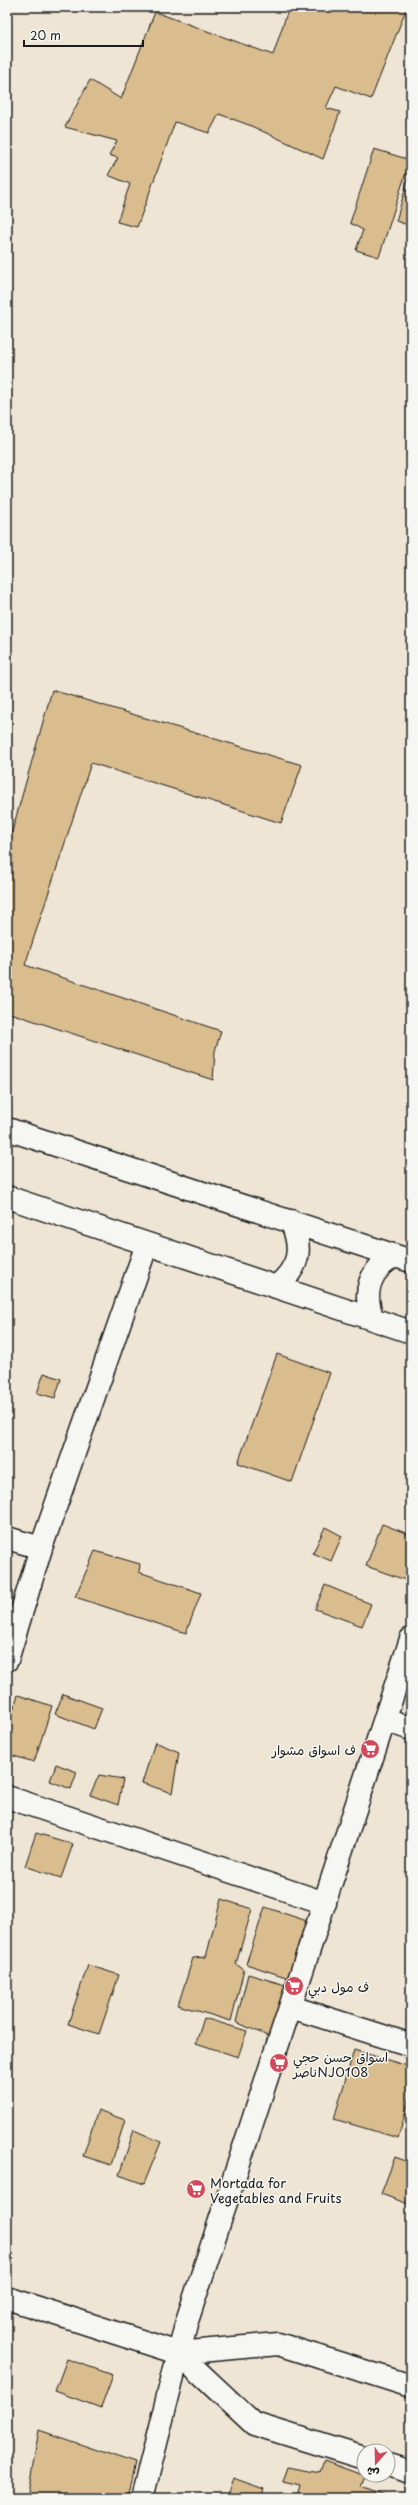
<svg xmlns="http://www.w3.org/2000/svg" width="418" height="2505" font-family="'Playpen Sans','Playpen Sans Arabic',sans-serif">
<rect width="100%" height="100%" fill="#eee5d4"/>
<filter id="ink" filterUnits="userSpaceOnUse"><feTurbulence type="fractalNoise" baseFrequency=".025" numOctaves="2"/><feDisplacementMap in="SourceGraphic" scale="8" xChannelSelector="R" yChannelSelector="G"/><feConvolveMatrix kernelMatrix="1 2 1 2 8 2 1 2 1" color-interpolation-filters="sRGB"/></filter>
<g filter="url(#ink)">
<path fill="#dabd8e" stroke="#1c1c1c" d="M289,7H407L371,99L336,86L326,108L340,112L323,159L249,125L219,114L209,133L175,122L137,227L117,222L130,184L108,175L118,158L109,155L117,141L65,127L90,80L121,99L155,12L273,55Z
M374,149L410,160L379,257L356,250L363,230L350,223Z
M411,169V226L396,221Z
M52,690L302,765L281,823L91,763L25,965L221,1031L215,1051L213,1080L7,1012V849Z
M277,1354L330,1373L292,1482L238,1463Z
M44,1373L61,1379L55,1398L37,1393Z
M382,1524L411,1535V1582L366,1566Z
M325,1527L342,1536L331,1561L313,1553Z
M95,1551L140,1564L139,1572L201,1593L186,1633L75,1597Z
M325,1585L371,1604L362,1626L315,1609Z
M63,1694L102,1708L94,1729L55,1714Z
M18,1695L52,1706L34,1762L7,1754V1721L9,1722Z
M155,1742L179,1752L172,1793L142,1783Z
M56,1764L77,1772L71,1789L50,1781Z
M99,1775L123,1779L118,1805L90,1795Z
M36,1833L73,1844L61,1878L25,1866Z
M221,1899L252,1909L236,1964L244,1970L231,2021L178,2005L193,1958L206,1957Z
M265,1907L310,1922L292,1979L246,1964Z
M88,1965L119,1975L99,2034L68,2024Z
M248,1974L292,1987L272,2038L236,2022Z
M204,2018L247,2031L238,2057L196,2043Z
M354,2050L411,2067V2095L398,2138L334,2119Z
M98,2110L125,2120L111,2165L83,2156Z
M134,2130L161,2142L144,2184L119,2175Z
M395,2157L411,2163V2205L381,2194Z
M67,2359L113,2375L101,2408L55,2391Z
M39,2430L135,2463L127,2498H27Z
M324,2461L365,2476L361,2487L390,2498H303L297,2496L300,2485L283,2481L288,2467L320,2473Z
M233,2478L264,2489L261,2498H226Z"/>
<g fill="none" stroke-linecap="round" stroke-linejoin="round">
<g stroke="#1c1c1c" stroke-width="25">
<path id="minor" d="M7,1129L411,1261
M7,1197L411,1332
M276,1287C300,1267 303,1249 291,1221
M373,1319C362,1292 369,1270 395,1256
M7,1538L41,1548
M7,1660L41,1548L147,1244
M385,1720L411,1729
M7,1797L325,1903
M291,2007L411,2045
M7,2298L178,2353L278,2344L411,2386
M178,2353L254,2424L364,2458
M388,2465L411,2472
M142,2498L187,2321L411,1639"/>
</g>
<use href="#minor" stroke="#f6f6f2" stroke-width="22"/>
</g>
</g>
<defs>
<g id="supermarket-disc" transform="scale(1)"><circle r="9.5" fill="#d1495b" stroke="#f6f6f2"/><path d="M-6-5.5h2.5l.6 2H6L4.5 2H-2.5L-4.4-4H-6ZM-1.5 3.2a1.3 1.3 0 1 0 .1 0ZM3 3.2a1.3 1.3 0 1 0 .1 0Z" fill="#fff"/></g>
</defs>
<g fill-rule="evenodd">
<use href="#supermarket-disc" x="370" y="1749"/>
<use href="#supermarket-disc" x="294" y="1986"/>
<use href="#supermarket-disc" x="279" y="2063"/>
<use href="#supermarket-disc" x="196" y="2189"/>
</g>
<g text-anchor="middle" dominant-baseline="central" stroke-width="3" stroke-linejoin="round" paint-order="stroke">
<g font-size="13" fill="#1c1c1c" stroke="#f6f6f2" text-anchor="start">
<text x="356" y="1749" text-anchor="end">ف اسواق مشوار</text>
<text x="308" y="1986">ف مول دبي</text>
<text x="293" y="2056">اسواق حسن حجي<tspan x="293" dy="15">ناصرNJ0108</tspan></text>
<text x="210" y="2182">Mortada for<tspan x="210" dy="15">Vegetables and Fruits</tspan></text>
</g>
</g>
<rect width="418" height="2505" fill="none" stroke="#f6f6f2" stroke-width="24"/>
<rect x="12" y="12" width="394" height="2481" fill="none" stroke="#1c1c1c" stroke-width="1.5" filter="url(#ink)"/>
<g transform="translate(376 2463) rotate(200)"><circle r="19" fill="#f6f6f2" stroke="#9f9f9c"/>
<path d="M0-3L7 15L0 10L-7 15Z" fill="#d1495b"/>
<text y="-6" font-size="11" font-weight="bold" text-anchor="middle" fill="#1c1c1c">ش</text>
</g>
<path d="M24 40v6h119v-6" fill="none" stroke="#1c1c1c" stroke-width="2"/>
<text x="30" y="40" font-size="12" fill="#1c1c1c" stroke="#f6f6f2" stroke-width="3" paint-order="stroke">20 m</text>
</svg>
